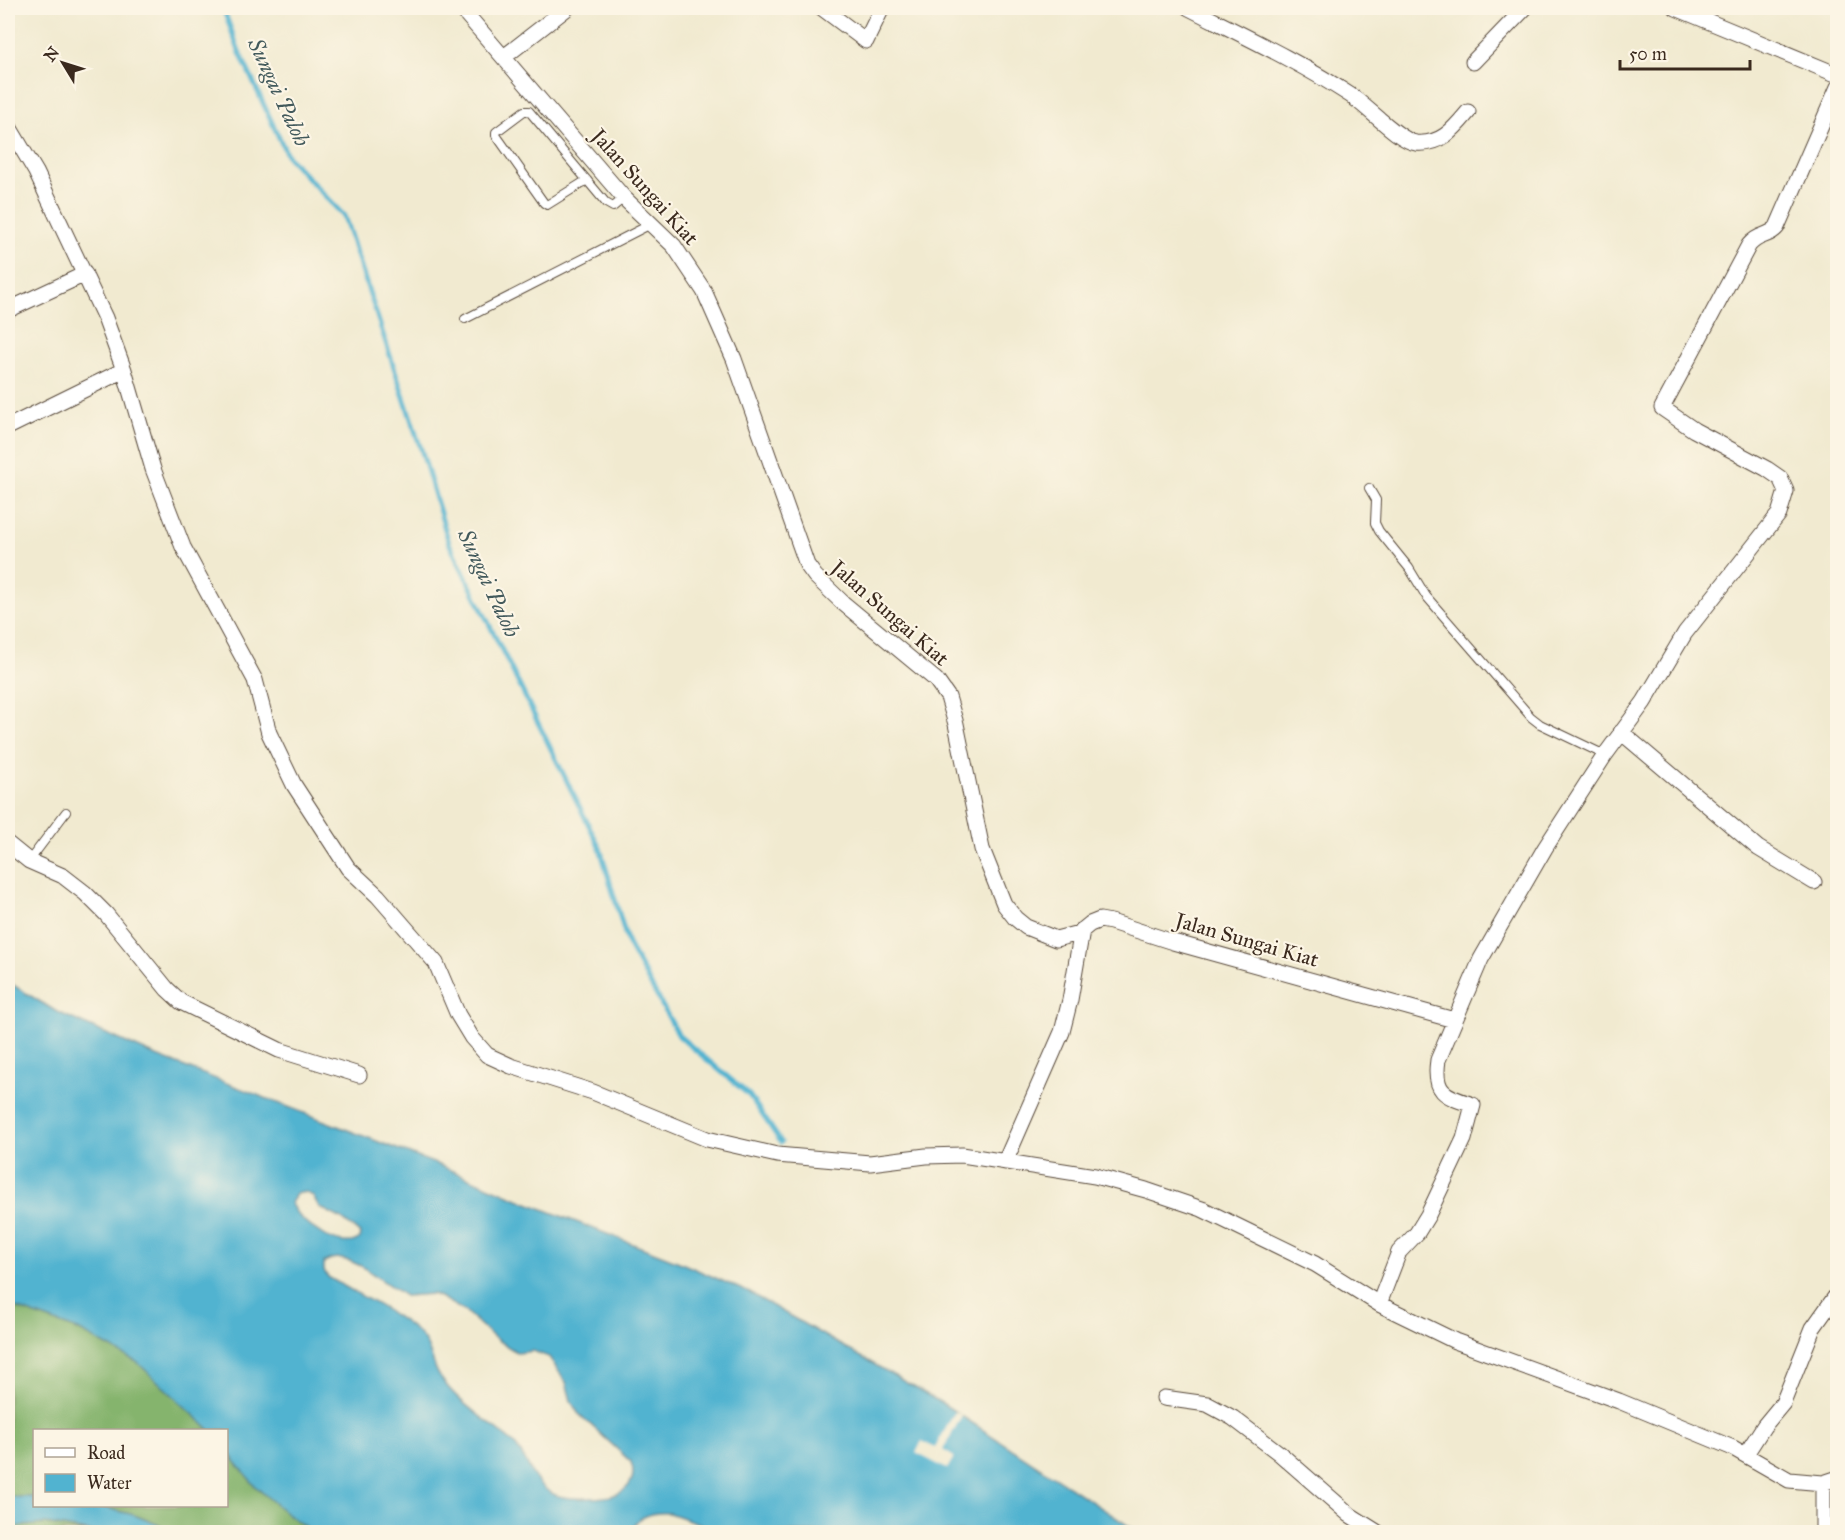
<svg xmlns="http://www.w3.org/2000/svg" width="1845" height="1540" font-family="'IM FELL Great Primer',serif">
<rect width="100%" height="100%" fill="#fcf5e5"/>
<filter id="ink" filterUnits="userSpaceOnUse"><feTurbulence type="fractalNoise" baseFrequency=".0167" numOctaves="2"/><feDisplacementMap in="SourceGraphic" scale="12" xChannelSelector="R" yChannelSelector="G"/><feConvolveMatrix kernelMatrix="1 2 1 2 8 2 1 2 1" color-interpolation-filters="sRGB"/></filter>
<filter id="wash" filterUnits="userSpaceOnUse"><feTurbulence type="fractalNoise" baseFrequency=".008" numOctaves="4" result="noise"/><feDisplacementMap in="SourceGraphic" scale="24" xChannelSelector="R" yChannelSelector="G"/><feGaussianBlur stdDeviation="1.35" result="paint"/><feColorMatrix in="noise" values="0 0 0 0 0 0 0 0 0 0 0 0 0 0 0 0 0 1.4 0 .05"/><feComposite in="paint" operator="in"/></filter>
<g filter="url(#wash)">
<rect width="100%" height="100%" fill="#f1ead0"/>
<path fill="#85b46d" stroke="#606f46" stroke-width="1.5" d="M8,1305L78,1330L137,1362L210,1430H34V1497H8Z
M227,1451L255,1486L287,1514L313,1532H176L134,1515L99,1506H226Z
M46,1524L90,1532H92H8V1527L12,1525Z"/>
<path fill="#51b3d0" stroke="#466e77" stroke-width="1.5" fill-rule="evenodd" d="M8,982L57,1012L154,1055L441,1166L525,1202L679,1262L750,1293L945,1405L1138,1532H724L669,1513C654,1512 635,1515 633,1532H313L287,1514L255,1486L227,1451L226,1430H210L137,1362L78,1330L8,1305ZM305,1192L313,1196L319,1207L342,1219L361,1234L360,1238C342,1254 297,1222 291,1203L296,1194ZM337,1258L350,1261L361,1266L405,1296L433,1294L440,1297L466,1312L497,1340L518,1353L533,1351L549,1357L566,1382L571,1401L578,1413L631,1462C635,1473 634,1482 624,1490C615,1497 600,1498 589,1498C559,1500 543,1495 529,1468C524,1458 519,1448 511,1441C487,1420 459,1404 440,1377C431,1363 431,1344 418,1333C392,1310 358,1295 328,1277L324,1271V1262L331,1259Z
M8,1497H34V1506H99L134,1515L176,1532H92L46,1524L8,1527Z"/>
<path fill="#f1ead0" d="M955,1412L962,1415L943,1450L954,1457L947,1469L916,1453L922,1441L935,1448Z"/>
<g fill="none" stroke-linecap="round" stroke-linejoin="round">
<path stroke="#51b3d0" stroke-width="5" d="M223,8L239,51L288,157L344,216L422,452L449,543L600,848L628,944L679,1036L749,1095L781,1142"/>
</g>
</g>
<g filter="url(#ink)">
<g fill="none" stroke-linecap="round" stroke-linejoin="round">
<g stroke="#564739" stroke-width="10">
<path id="lane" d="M587,180L547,205L544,203L496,135V132L524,111H529L606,203L613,207L624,198
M465,319L651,224
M1369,488L1376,500L1375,523L1379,531L1409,568L1426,596L1531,717L1540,724L1605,755
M29,861L66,812"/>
</g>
<g stroke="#564739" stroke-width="17">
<path id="street" d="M461,8L624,198L674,246L704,291L734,359L807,565L815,576L843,603L936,680L948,697L956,724L982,849L1004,904L1015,918L1026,927L1056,939L1079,933L1090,924L1100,920L1111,922L1173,942L1454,1020
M822,8L866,41L882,8
M1189,8C1242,35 1301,63 1350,95C1367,106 1399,141 1416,143C1441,145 1453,130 1468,112
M1676,8L1838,75
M504,57L567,8
M1473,62L1525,8
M8,125L36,172L105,318L124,370L153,469L183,547L255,680L269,733L294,785L348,868L378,896L436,963L458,1015L472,1038L487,1055L511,1066L593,1092L707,1139L777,1155L870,1163L926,1156L962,1155L1095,1176L1146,1190L1202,1209L1315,1264L1379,1304L1455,1341L1619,1401L1733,1448L1789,1480L1823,1483L1838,1478
M8,310L85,274
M8,427L124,370
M1621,732L1758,848L1814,882
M8,844L29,861L63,876L85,893L106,914L167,989L181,1002L279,1050L359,1075
M1005,1162L1062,1032L1070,1000L1082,930
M1379,1304L1399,1252L1417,1233L1428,1215L1464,1139L1473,1105C1445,1096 1433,1093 1438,1060L1481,959L1545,848L1605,755L1644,702L1685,633L1779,514L1786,491L1780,478L1767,469L1694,430L1662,408L1749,245C1760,232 1768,238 1777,227L1838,87
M1164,1398L1207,1404L1233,1418L1279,1453L1350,1515L1377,1532
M1746,1454L1764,1426L1783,1403L1813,1328L1838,1293
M1823,1483V1532"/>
</g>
<use href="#lane" stroke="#fff" stroke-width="8"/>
<use href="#street" stroke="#fff" stroke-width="15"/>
</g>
</g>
<g text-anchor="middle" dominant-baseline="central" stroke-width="4.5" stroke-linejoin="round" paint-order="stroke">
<g font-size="21" fill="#3b2a1e" stroke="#fcf5e5">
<text transform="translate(645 187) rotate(48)">Jalan Sungai Kiat</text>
<text transform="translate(890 613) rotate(41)">Jalan Sungai Kiat</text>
<text transform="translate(1247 940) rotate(16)">Jalan Sungai Kiat</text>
</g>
<g font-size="22" font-style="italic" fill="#435a5c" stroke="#fcf5e5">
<text transform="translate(279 92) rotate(65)">Sungai Paloh</text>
<text transform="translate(489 583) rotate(65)">Sungai Paloh</text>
</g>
</g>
<rect width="1845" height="1540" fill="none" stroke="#fcf5e5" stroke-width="30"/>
<rect x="33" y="1429" width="195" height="78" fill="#fcf5e5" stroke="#afa495" stroke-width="1.5"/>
<rect x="45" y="1448" width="30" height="9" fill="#ffffff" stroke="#afa495" stroke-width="1.5"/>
<text x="87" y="1459" font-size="18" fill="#3b2a1e">Road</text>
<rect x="45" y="1474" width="30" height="18" fill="#51b3d0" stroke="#afa495" stroke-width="1.5"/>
<text x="87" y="1489" font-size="18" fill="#3b2a1e">Water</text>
<g transform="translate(63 63) rotate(308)" stroke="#fcf5e5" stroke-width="4.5" paint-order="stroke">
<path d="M0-4.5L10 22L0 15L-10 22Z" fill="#3b2a1e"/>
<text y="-9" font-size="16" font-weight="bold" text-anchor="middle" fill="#3b2a1e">N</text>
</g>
<path d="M1620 60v9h130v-9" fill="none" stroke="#3b2a1e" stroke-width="3"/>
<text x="1629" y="60" font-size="18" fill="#3b2a1e" stroke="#fcf5e5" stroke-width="4.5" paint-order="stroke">50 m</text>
</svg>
